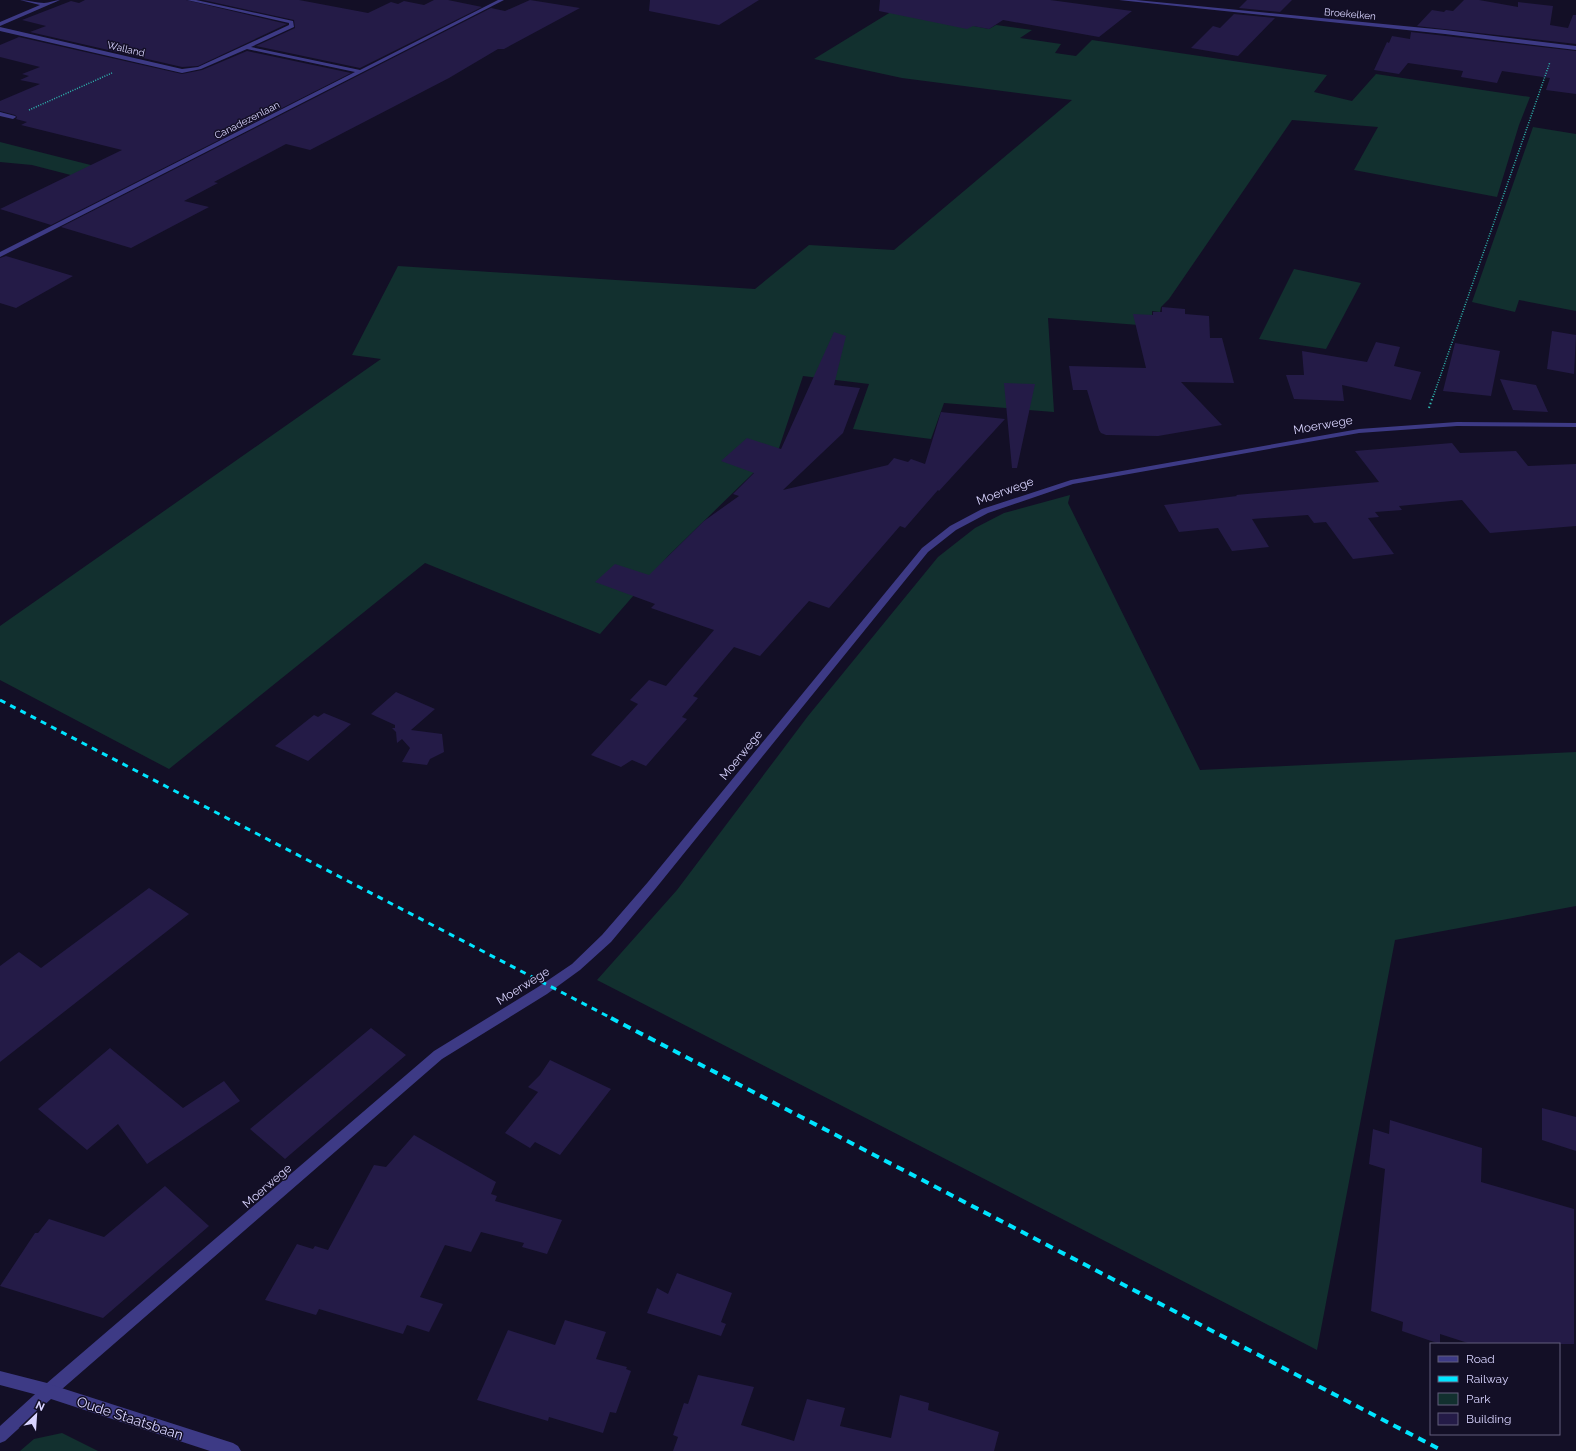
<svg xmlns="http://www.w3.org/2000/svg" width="1576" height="1451" font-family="Raleway,sans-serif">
<rect width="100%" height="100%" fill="#130f26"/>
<path fill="#12302f" d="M894,10L989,29L996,25L1032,30L1020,38L1061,44L1055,53L1076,56L1092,40L1327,75L1314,92L1352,101L1376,74L1530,97L1519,125L1497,197L1354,170L1378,127L1292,120L1169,299L1161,307L1160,312L1152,311V326L1048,318L1054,412L944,403L931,439L853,429L869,384L803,376L779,448L668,556L600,634L425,563L169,769L0,680V626L381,359L352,355L398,266L755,289L809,245L894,250L1072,100L902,78L814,59Z
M1533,127L1576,134V311L1519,300L1515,312L1472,302Z
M0,142L130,175L121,188L32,165L0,162Z
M1294,269L1361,283L1326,349L1259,339Z
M1070,495L1068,503L1200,770L1576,752V906L1395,940L1317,1350L597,980L677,890L808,716L938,557L975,528L1004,513Z
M62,1433L98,1451H20L34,1439Z"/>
<path fill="#241b47" d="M85,0H186L287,24L198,66L182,67L30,32L46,26L22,20L71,1L79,3Z
M203,0H299L368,13L391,2L398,4L404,1L424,5L434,0H448L482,7L360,68L256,46L295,28L294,20Z
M530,0L580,8L504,49H498L449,78L310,150L286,144L214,182L218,183L184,201L209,207L131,248L61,227L491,8L505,11Z
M650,0H759L719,25L649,11Z
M880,0H1050L1132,11L1099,37L1003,20L989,29L973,26L967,29L879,11Z
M1247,0H1292L1280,12L1239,8Z
M1464,0H1479L1518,7V2L1553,6L1550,25L1568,28L1573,15H1576V44L1417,26L1432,10L1444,12L1446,10L1453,11Z
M1234,14L1275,18L1238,56L1191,48L1213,26L1220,28Z
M1411,32L1576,51V94L1546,90L1550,78L1502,71L1497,83L1461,77L1463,71L1408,63L1399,74L1374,70L1387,42L1389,43L1392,36L1410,39Z
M19,37L182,74L202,70L247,51L351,73L51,225L0,209L122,150L21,125L27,122L16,119L17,117L15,115L0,111V101L40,84L20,80L29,76L22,74L40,67L0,57V45Z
M6,256L73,276L16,308L0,303V258Z
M1162,307L1185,309V314L1209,316L1210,338H1222L1234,383L1181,382L1222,425L1158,436L1106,435L1101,433L1099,430L1087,390H1073L1069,366L1146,368L1133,314L1153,315V312H1162Z
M1552,331L1576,335L1574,374L1547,369Z
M834,332L846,336L834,385L860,388L843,433L783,490L888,465L894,458L908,462L911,459L925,464L941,412L1005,419L939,491L938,490L905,528L900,526L829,608L809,601L760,656L734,647L693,696L698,698L682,717L687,719L646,766L632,760L621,767L591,755L638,704L630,700L649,680L666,686L714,630L651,608L655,604L595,582L615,564L649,575L704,521L739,496L733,494L754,473L721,461L747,438L781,449Z
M1376,342L1400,347L1394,366L1421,372L1411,400L1342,385L1344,401L1294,399L1286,375H1304L1302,351L1367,362Z
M1455,343L1500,351L1491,396L1443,391Z
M1500,379L1536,385L1548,412L1513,410Z
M1004,383L1035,384L1017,468H1012Z
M1452,443L1460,453L1516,451L1528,466L1576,464V526L1490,533L1462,500L1399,506L1402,510L1375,512L1379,517L1368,518L1394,554L1353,559L1326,522L1314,523L1308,515L1252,519L1269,547L1232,551L1218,528L1179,532L1164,505L1237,496L1236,495L1379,482L1355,451Z
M396,692L435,709L411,730L442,734L444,752L430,759L427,765L402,762L410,748L402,739L397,743L396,732L392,728H395V725L371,714Z
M324,713L351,724L308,761L275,746L314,715L318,717Z
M149,888L189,914L0,1062V966L19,952L41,968Z
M371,1028L406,1055L285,1159L250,1129Z
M110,1048L183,1108L224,1081L240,1101L147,1164L118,1124L87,1150L38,1109Z
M550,1060L611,1089L560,1155L535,1142L530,1148L505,1133L538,1092L528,1087L540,1075Z
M1542,1108L1576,1117V1151L1542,1140Z
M1390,1120L1482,1148L1481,1182L1574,1209V1344H1471L1440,1334V1344L1402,1331L1403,1322L1371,1311L1385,1169L1369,1164L1373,1129L1389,1134Z
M414,1135L496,1182L491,1194L497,1196L495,1201L562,1220L547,1254L522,1247L524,1243L481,1232L471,1252L445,1245L420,1297L443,1304L429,1332L407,1325L403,1334L319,1309L316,1315L265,1300L297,1244L313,1249L315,1246L328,1250L374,1165L386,1167Z
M165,1186L209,1226L103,1318L0,1286L35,1233H38L49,1219L104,1237Z
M677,1273L732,1293L721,1322L726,1324L721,1336L647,1313L657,1288L668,1294Z
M565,1320L606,1332L596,1359L627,1367L626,1369L631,1371L616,1413L610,1412L603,1433L549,1417L548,1421L477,1400L508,1330L555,1345Z
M698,1375L754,1387L741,1425L794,1441L807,1399L845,1408L840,1426L891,1438L900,1395L929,1403L928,1410L999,1432L994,1451H673L678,1437L673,1435L684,1403L688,1404Z"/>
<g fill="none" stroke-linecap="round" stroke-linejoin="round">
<path stroke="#2fb8b0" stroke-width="1.5" stroke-dasharray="1 1.5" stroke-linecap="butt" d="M29,110L112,73
M1433,397L1550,62"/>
<path stroke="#2fb8b0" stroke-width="2" stroke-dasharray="1.5 2.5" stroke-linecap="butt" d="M1429,408L1433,396"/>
<path fill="#3d3a85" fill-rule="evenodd" d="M20,0C28,0 36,3 44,3C49,3 55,0 60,0L0,26V22L40,5Z
M187,0H196L293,21L294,27L251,47L360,70L498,0H504L0,257V252L355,72L247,49L201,69L182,73L0,31V27L182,69L198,67L289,25V23Z
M1119,0H1136L1445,30L1576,46V50L1445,34Z
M0,112L15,116L16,117L13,119L0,116Z
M1457,422L1576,423V427L1457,426L1359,433L1073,484L988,513L956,530L928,552L656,888L611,942L580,970L547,994L442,1059L54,1396L49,1398L0,1385V1371L47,1383L434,1051L538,987L572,964L602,935L648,882L922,548L950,526L982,509L1071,480L1359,429Z"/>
<path fill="#3d3a85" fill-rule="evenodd" d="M49,1384L233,1443L238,1446L241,1451H210L51,1399L5,1441L0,1443V1426L44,1386Z"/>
<path stroke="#00e5ff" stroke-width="3" stroke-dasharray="6 5.5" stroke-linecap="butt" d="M0,700L613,1019"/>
<path stroke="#00e5ff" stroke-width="4" stroke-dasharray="8 6" stroke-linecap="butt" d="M611,1018L1443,1451"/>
</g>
<g text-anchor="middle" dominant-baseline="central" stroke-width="3" stroke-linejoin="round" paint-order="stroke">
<g font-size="10" fill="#d9d4ff" stroke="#130f26">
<text transform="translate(1350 14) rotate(5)">Broekelken</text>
<text transform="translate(126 49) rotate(13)">Walland</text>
<text transform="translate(247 120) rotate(-27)">Canadezenlaan</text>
</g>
<g font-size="12" fill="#d9d4ff" stroke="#130f26">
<text transform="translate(1323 425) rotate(-10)">Moerwege</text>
<text transform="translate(1005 491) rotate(-20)">Moerwege</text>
<text transform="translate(741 755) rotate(-51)">Moerwege</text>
<text transform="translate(523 986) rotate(-32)">Moerwege</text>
<text transform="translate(267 1186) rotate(-41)">Moerwege</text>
</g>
<g font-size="14" fill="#d9d4ff" stroke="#130f26">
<text transform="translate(130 1418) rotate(18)">Oude Staatsbaan</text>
</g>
</g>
<rect x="1430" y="1343" width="130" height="92" fill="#130f26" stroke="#625e7d"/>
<rect x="1438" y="1356" width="20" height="6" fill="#3d3a85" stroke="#625e7d"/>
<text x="1466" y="1363" font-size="12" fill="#d9d4ff">Road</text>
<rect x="1438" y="1376" width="20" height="6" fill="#00e5ff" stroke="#625e7d"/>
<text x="1466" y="1383" font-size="12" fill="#d9d4ff">Railway</text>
<rect x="1438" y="1393" width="20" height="12" fill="#12302f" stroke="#625e7d"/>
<text x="1466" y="1403" font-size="12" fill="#d9d4ff">Park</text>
<rect x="1438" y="1413" width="20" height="12" fill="#241b47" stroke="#625e7d"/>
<text x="1466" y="1423" font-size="12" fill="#d9d4ff">Building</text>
<g transform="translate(36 1415) rotate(25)" stroke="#130f26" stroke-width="3" paint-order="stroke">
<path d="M0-3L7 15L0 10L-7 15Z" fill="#d9d4ff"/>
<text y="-6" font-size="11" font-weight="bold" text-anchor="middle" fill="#d9d4ff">N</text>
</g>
</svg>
